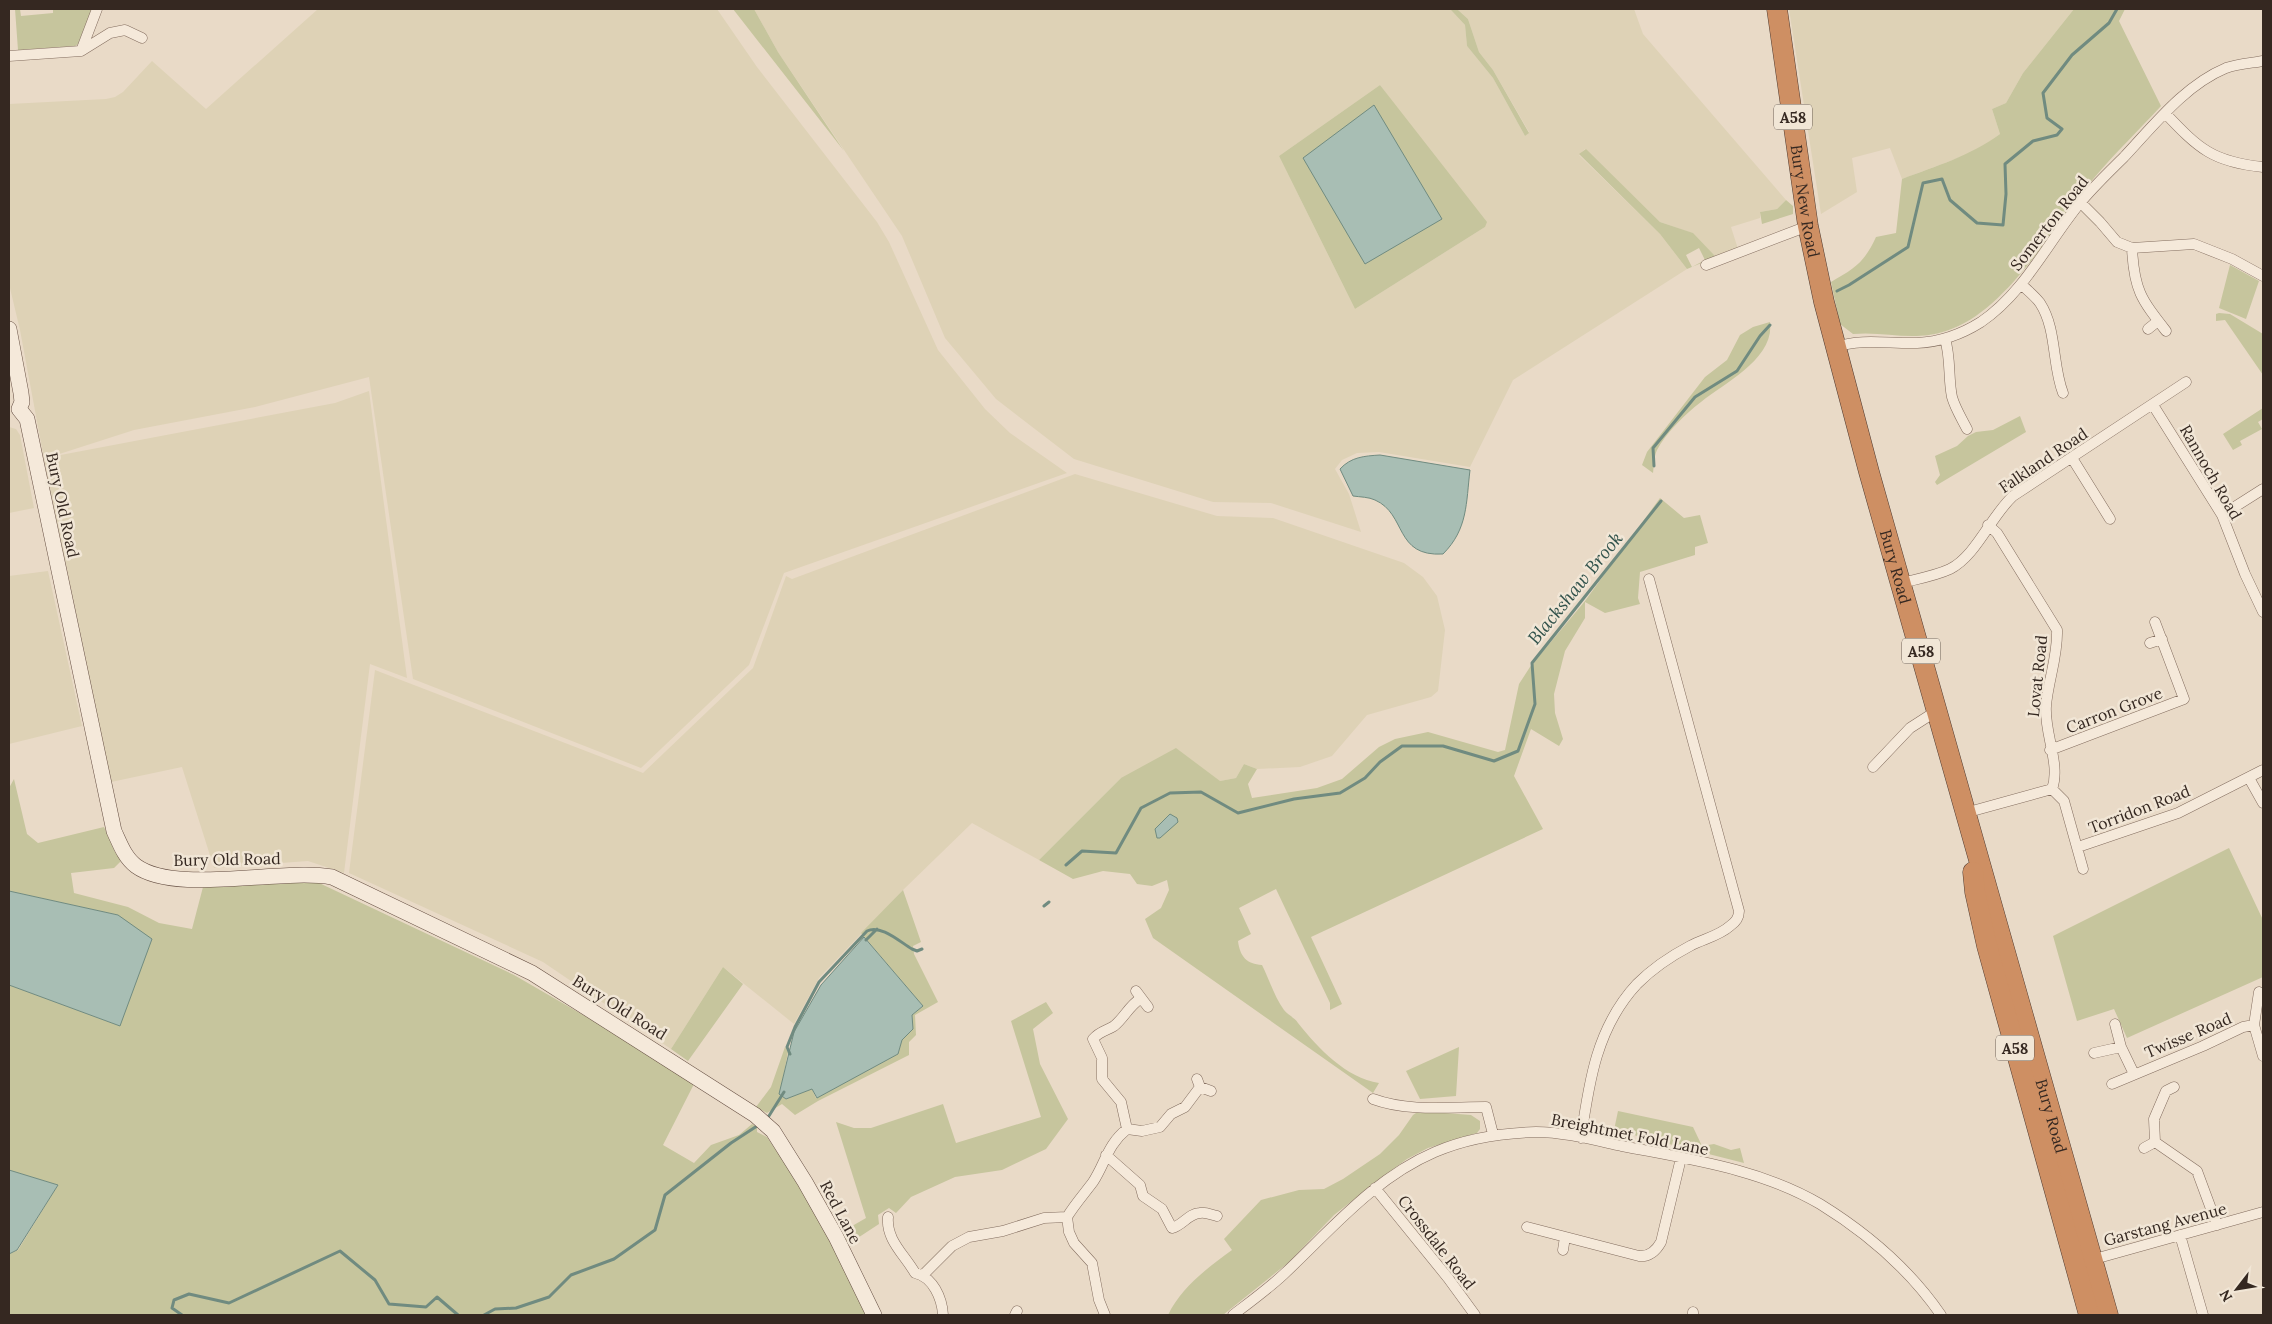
<svg xmlns="http://www.w3.org/2000/svg" width="2272" height="1324" font-family="Lora,serif">
<rect width="100%" height="100%" fill="#e9dac7"/>
<path fill="#ded2b6" fill-rule="evenodd" d="M318,9H717L757,67L877,222L889,242L938,350L985,409L1010,433L1067,473L784,573L749,665L641,768L413,679L369,377L255,407L134,430L50,457L335,403L369,391L407,678L370,664L344,873L308,861L214,868L182,767L111,782L44,459L20,330L9,284V104L106,99L115,97L123,92L152,61L206,109Z
M754,9H1450L1465,25L1467,46L1493,78L1525,136L1529,132L1493,70L1479,52L1468,19L1457,9H1634L1643,34L1786,200L1777,209L1760,212V218L1731,227L1738,249L1716,257L1692,233L1660,222L1585,149L1579,155L1660,234L1687,269L1513,380L1470,467L1379,452L1357,453L1342,460L1335,469L1349,494L1361,532L1271,503L1213,502L1074,459L996,399L945,338L902,236L778,52ZM1380,85L1485,227L1355,309L1279,156Z
M1789,9H2074L2023,73L2006,103L1992,109L2000,134L1982,147L1966,155L1902,179L1890,148L1852,158L1857,192L1821,214Z
M9,427L16,429L20,435L34,508L9,513Z
M1075,474L1217,516L1273,518L1404,563L1423,577L1437,596L1445,630L1438,691L1431,697L1367,715L1332,756L1300,767L1257,769L1244,764L1236,778L1220,781L1121,778L1039,860L972,823L903,890L819,978L794,1024L723,967L671,1049L543,962L349,873L375,670L643,773L753,668L786,576L792,579Z
M48,571L82,726L9,744V576Z"/>
<path fill="#c6c59d" fill-rule="evenodd" d="M15,9H20L21,16L53,13V9H92L78,44L75,46L18,50Z
M733,9H754L778,52L844,151Z
M1450,9H1457L1468,19L1479,52L1493,70L1529,133L1525,136L1493,78L1467,46L1465,25Z
M2074,9H2125L2119,21L2161,106C2139,130 2115,153 2094,178C2055,224 2006,313 1946,331C1912,342 1886,331 1853,334L1840,324L1831,282C1855,268 1864,263 1876,237L1896,233L1902,179C1936,166 1970,156 2000,134L1992,109L2006,103L2023,73Z
M1380,85L1487,222L1485,227L1355,309L1279,156Z
M1586,149L1660,222L1693,233L1716,257L1687,269L1660,234L1579,154ZM1699,248L1705,260L1692,267L1686,255Z
M1786,200L1793,206V214L1762,224L1760,212L1777,209Z
M2230,265L2259,281L2246,319L2219,308Z
M2219,313L2230,314L2263,334V375L2225,320L2216,321V314Z
M1770,322C1775,359 1724,383 1701,402C1685,414 1666,433 1657,450C1654,456 1654,466 1653,473L1642,465L1647,452L1705,377L1727,360L1740,335L1753,327Z
M2263,408V419L2258,422L2262,429L2240,441L2242,445L2233,450L2223,434Z
M2020,416L2026,432L1937,485L1935,482L1940,475L1935,456L1957,446L1968,436L1976,432L1993,430Z
M1660,498L1684,518L1700,515L1708,543L1695,547V555L1640,572L1638,598L1640,604L1605,613L1585,602V618L1565,651L1554,694L1555,713L1563,739L1559,746L1531,729L1514,776L1543,829L1311,937L1342,1004L1330,1010V1003L1276,889L1239,908L1251,934L1238,941C1240,957 1247,964 1262,965C1269,979 1275,998 1284,1010C1288,1015 1295,1018 1298,1023C1318,1048 1346,1078 1379,1083L1373,1093L1153,938L1145,919L1161,908L1169,890L1167,880L1152,886L1137,884L1130,874L1103,871L1073,879L1039,860L1121,778L1176,748L1220,781L1236,778L1244,764L1257,769L1248,784L1252,798L1317,788L1342,779L1379,747L1395,739L1428,732L1498,752L1505,750L1519,684L1530,667L1585,601Z
M14,779L27,834L38,843L104,827L115,852L121,861L114,868L71,873L74,893L128,907L159,923L192,929L203,887L317,882L514,975L661,1060L694,1084L663,1145L694,1163L711,1145L739,1135L752,1124L757,1127V1132L767,1137L797,1182L836,1251L869,1315H9V1254L18,1250L58,1185L9,1170V985L120,1026L118,915L9,891V788Z
M2229,848L2263,920V977L2127,1038L2114,1009L2077,1021L2053,936Z
M903,890L921,942L913,946L914,954L938,1002L915,1015L916,1035L909,1042V1055L818,1101L795,1115L782,1104L767,1113L756,1107L771,1087L785,1047L788,1052L780,1094L786,1099L812,1089L816,1098L898,1054L902,1040L913,1029L912,1015L923,1006L861,933Z
M723,967L743,984L688,1061L671,1049Z
M1046,1002L1053,1013L1033,1029L1040,1064L1068,1119L1046,1149L1002,1170L955,1177L911,1197L896,1213L889,1208L878,1215L879,1224L847,1245L840,1233L866,1218L836,1122L854,1128H871L943,1104L956,1143L1041,1117L1011,1021Z
M1459,1047L1456,1096L1420,1099L1406,1071Z
M1419,1111L1471,1115L1480,1121V1129L1477,1133L1428,1148L1407,1159L1385,1175L1334,1215L1289,1262L1223,1315H1168C1181,1288 1207,1268 1232,1250L1224,1239L1261,1200L1299,1190L1324,1189L1343,1179L1380,1154L1399,1135L1413,1115Z
M1618,1111L1693,1127L1702,1146L1714,1144L1731,1150L1740,1148L1744,1163L1614,1130Z"/>
<path fill="#a8beb4" stroke="#708b80" d="M1374,105L1442,219L1365,264L1303,158Z
M1380,455L1470,470C1466,503 1468,529 1443,554C1394,557 1407,514 1375,500C1369,497 1360,497 1353,496L1340,469C1351,457 1364,456 1380,455Z
M1170,814L1177,818L1178,822L1160,838H1157L1155,829Z
M9,891L118,915L152,939L120,1026L9,985Z
M864,937L923,1006L912,1015L913,1029L902,1040L898,1054L817,1098L812,1089L786,1099L779,1094L794,1032L821,985Z
M9,1170L58,1185L17,1250L9,1254Z"/>
<g fill="none" stroke-linecap="round" stroke-linejoin="round">
<path stroke="#708b80" stroke-width="3" d="M1837,291L1849,285L1908,247L1923,183L1942,179L1950,200L1977,223L2003,225L2006,194L2005,164L2033,141L2057,135L2062,129L2047,118L2043,93L2072,55L2109,23L2117,9
M1654,466L1653,448L1695,397L1737,371L1760,336L1770,325
M1066,865L1082,851L1116,853L1141,808L1170,793L1201,792L1238,813L1294,799L1340,793L1365,778L1380,762L1402,746H1443L1494,761L1518,751L1535,704L1532,663L1661,501
M1044,906L1049,902
M866,940L877,929
M790,1054L787,1047L795,1027L819,982L867,931C881,924 900,942 912,949L917,951L922,949
M767,1119L784,1092
M182,1315L172,1308L174,1300L189,1294L229,1303L340,1251L375,1280L389,1304L426,1307L437,1297L458,1315
M484,1315L495,1309L516,1308L549,1297L571,1275L614,1259L655,1230L665,1195L731,1143L760,1124"/>
<g stroke="#836d5f" stroke-width="11">
<path id="street" d="M81,51L110,33L125,30L142,38
M9,56L81,51L97,9
M2165,113C2199,149 2213,162 2263,167
M2080,202L2100,222L2117,242L2132,248L2194,244L2232,259L2263,276
M2132,248C2134,290 2141,299 2166,331
M1706,265L1808,226
M2021,284C2027,290 2035,296 2040,303C2057,329 2052,365 2063,393
M2148,329L2158,321
M1945,339C1951,358 1948,378 1952,397C1955,408 1962,419 1967,429
M1835,347C1863,338 1889,344 1917,343C1940,342 1962,334 1981,322C2024,293 2048,242 2080,203C2093,187 2109,172 2124,157C2154,125 2185,85 2226,68C2237,64 2252,63 2263,61
M2153,405L2222,515L2245,574L2263,612
M2072,458L2110,519
M2222,515L2263,489
M1988,525L1997,533L2057,630C2058,656 2048,681 2046,706C2044,733 2061,765 2052,789
M1901,583C1917,579 1935,576 1950,569C1976,556 1991,516 2013,496L2186,382
M2150,643L2162,639
M2050,750L2184,699L2155,622
M1873,767L1910,728L1938,710
M2249,778L2263,803
M1965,813L2052,789L2064,801L2083,869
M2078,847L2178,813L2263,770
M1136,991L1148,1007
M2259,992L2254,1025L2263,1056
M2115,1024L2121,1047L2134,1074
M2094,1053L2121,1047
M1197,1079L1200,1087L1211,1091
M2112,1084L2203,1046L2243,1027L2254,1025
M2174,1087L2166,1091L2154,1119L2155,1142L2197,1171L2217,1225
M1373,1099C1408,1112 1449,1107 1486,1107L1493,1134
M1127,1129L1142,1131L1160,1127L1171,1114L1185,1107L1200,1087
M1581,1138C1589,1081 1597,1027 1637,984C1652,969 1671,956 1690,946C1703,939 1719,936 1730,926C1736,922 1739,917 1739,911L1649,579
M2144,1148L2155,1142
M1106,1155L1140,1185L1143,1196L1162,1209L1172,1228C1182,1226 1189,1213 1200,1213C1206,1212 1212,1215 1217,1216
M1375,1188L1448,1278L1475,1315
M888,1217C886,1240 904,1254 915,1273C933,1277 942,1298 943,1315
M1067,1217L1069,1232L1074,1243L1092,1263L1099,1300L1105,1315
M1527,1227L1639,1256C1649,1257 1656,1251 1661,1242L1681,1158
M2180,1235L2203,1315
M1563,1250L1565,1237
M2091,1260L2263,1212
M923,1275L952,1246L969,1237L1003,1231L1044,1218L1067,1217C1075,1204 1084,1194 1093,1182C1106,1162 1107,1145 1127,1129L1121,1102L1102,1079V1058L1093,1039C1100,1031 1106,1031 1114,1026C1124,1018 1129,1006 1140,999
M1015,1315L1017,1311
M1233,1315C1250,1302 1268,1289 1284,1274C1331,1230 1374,1178 1435,1152C1467,1138 1501,1133 1536,1132C1564,1132 1594,1140 1622,1146C1688,1159 1761,1169 1820,1204C1867,1233 1910,1270 1941,1315
M1693,1315V1312"/>
</g>
<g stroke="#654e42" stroke-width="16">
<path id="secondary" d="M9,329L21,393L22,402L19,409
M19,409L27,419L114,831C120,844 125,858 136,866C176,895 280,868 332,877L532,973L755,1115L773,1131L805,1182L836,1237L874,1315"/>
</g>
<g stroke="#513c32" stroke-width="21">
<g id="highway">
<path id="s1" d="M1777,9L1808,226L1824,302L1869,472L2108,1315"/>
<path d="M1973,872L1975,892L1987,946L2089,1315"/>
</g>
</g>
<use href="#street" stroke="#f5e9da" stroke-width="10"/>
<use href="#secondary" stroke="#f5e9da" stroke-width="15"/>
<use href="#highway" stroke="#ce8f63" stroke-width="20"/>
</g>
<g text-anchor="middle" dominant-baseline="central" stroke-width="5" stroke-linejoin="round" paint-order="stroke">
<g fill="#f1e6d6" stroke="#6d6157" stroke-width="1">
<rect x="1774" y="104.5" width="38" height="25" rx="4"/>
<rect x="1902" y="638.5" width="38" height="25" rx="4"/>
<rect x="1996" y="1035.5" width="38" height="25" rx="4"/>
</g>
<g font-size="15" font-weight="bold" fill="#352821">
<text x="1793" y="117">A58</text>
<text x="1921" y="651">A58</text>
<text x="2015" y="1048">A58</text>
</g>
<g font-size="16" fill="#352821" stroke="#f1e6d6">
<text stroke="none"><textPath href="#s1" startOffset="194">Bury New Road</textPath></text>
<text transform="translate(2049 223) rotate(-52)">Somerton Road</text>
<text transform="translate(2043 460) rotate(-34)">Falkland Road</text>
<text transform="translate(2211 472) rotate(60)">Rannoch Road</text>
<text transform="translate(63 505) rotate(78)">Bury Old Road</text>
<text stroke="none"><textPath href="#s1" startOffset="571">Bury Road</textPath></text>
<text transform="translate(2037 676) rotate(-84)">Lovat Road</text>
<text transform="translate(2114 710) rotate(-21)">Carron Grove</text>
<text transform="translate(2139 809) rotate(-21)">Torridon Road</text>
<text transform="translate(227 859) rotate(-1)">Bury Old Road</text>
<text transform="translate(620 1007) rotate(32)">Bury Old Road</text>
<text transform="translate(2188 1035) rotate(-23)">Twisse Road</text>
<text stroke="none"><textPath href="#s1" startOffset="1142">Bury Road</textPath></text>
<text transform="translate(1630 1134) rotate(11)">Breightmet Fold Lane</text>
<text transform="translate(841 1212) rotate(62)">Red Lane</text>
<text transform="translate(2165 1224) rotate(-15)">Garstang Avenue</text>
<text transform="translate(1437 1242) rotate(52)">Crossdale Road</text>
</g>
<g font-size="18" font-style="italic" fill="#32534c" stroke="#f1e6d6">
<text transform="translate(1575 588) rotate(-51)">Blackshaw Brook</text>
</g>
</g>
<rect width="2272" height="1324" fill="none" stroke="#352821" stroke-width="20"/>
<g transform="translate(2237 1289) rotate(239)" stroke="#f1e6d6" stroke-width="4" paint-order="stroke">
<path d="M0-4L9 19L0 12L-9 19Z" fill="#352821"/>
<text y="-8" font-size="14" font-weight="bold" text-anchor="middle" fill="#352821">N</text>
</g>
</svg>
